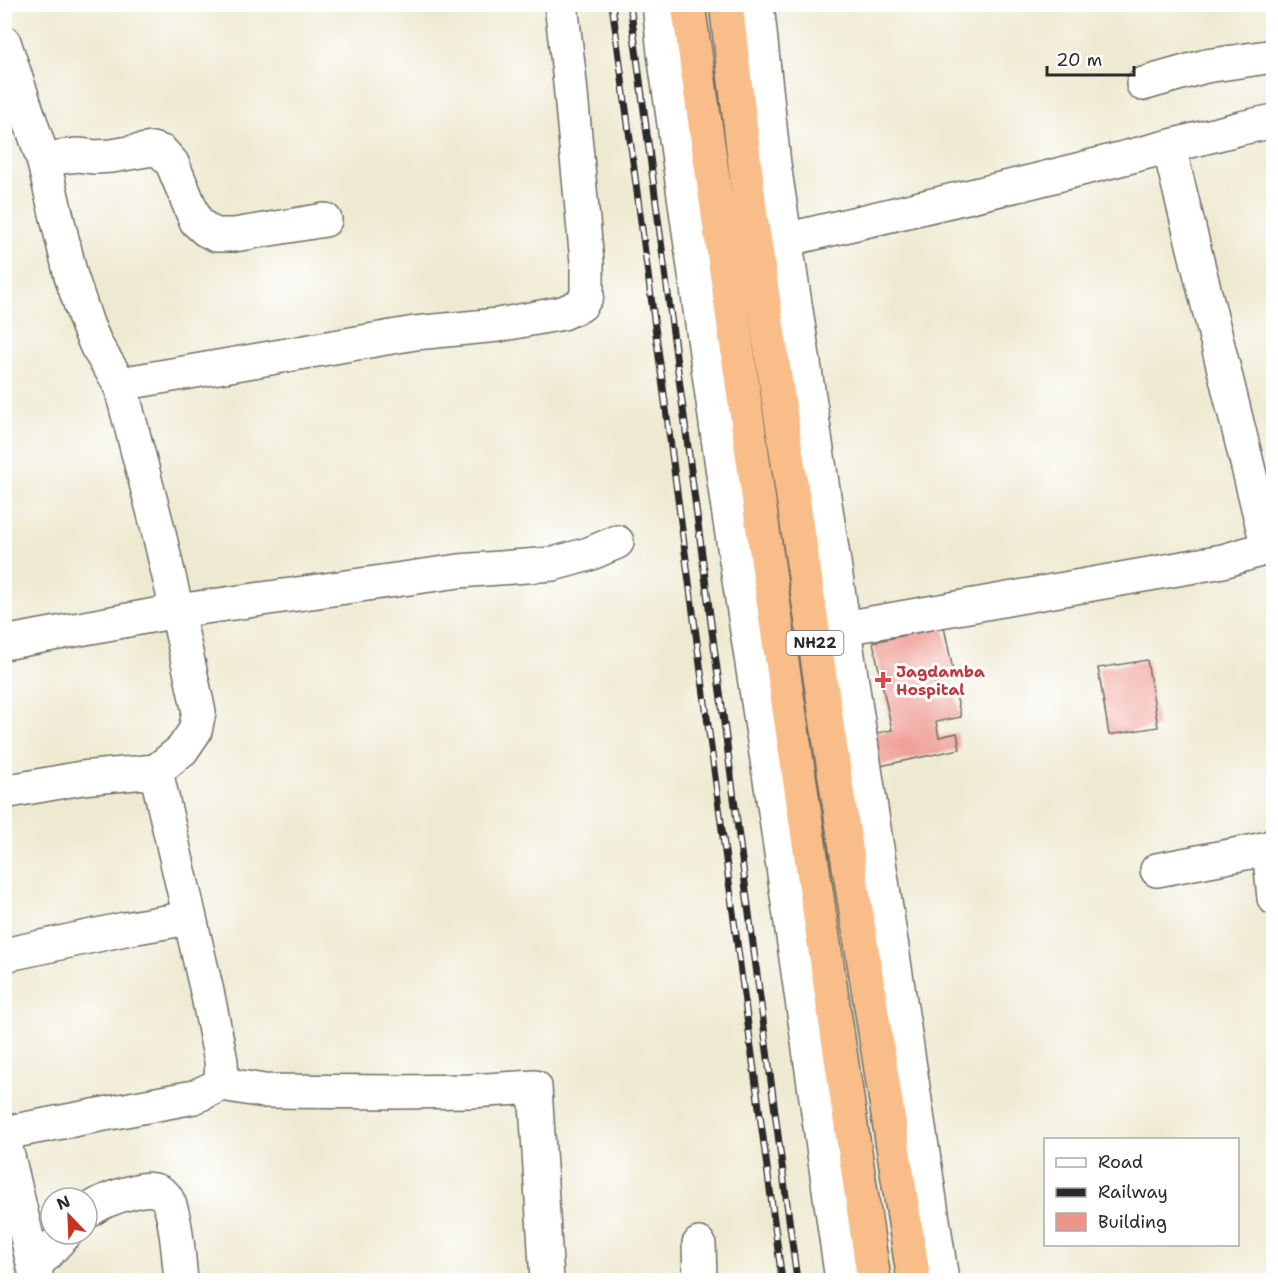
<svg xmlns="http://www.w3.org/2000/svg" width="1278" height="1285" font-family="'Shantell Sans',sans-serif">
<rect width="100%" height="100%" fill="#fff"/>
<filter id="ink" filterUnits="userSpaceOnUse"><feTurbulence type="fractalNoise" baseFrequency=".0167" numOctaves="2"/><feDisplacementMap in="SourceGraphic" scale="12" xChannelSelector="R" yChannelSelector="G"/><feConvolveMatrix kernelMatrix="1 2 1 2 8 2 1 2 1" color-interpolation-filters="sRGB"/></filter>
<filter id="wash" filterUnits="userSpaceOnUse"><feTurbulence type="fractalNoise" baseFrequency=".008" numOctaves="4" result="noise"/><feDisplacementMap in="SourceGraphic" scale="24" xChannelSelector="R" yChannelSelector="G"/><feGaussianBlur stdDeviation="1.35" result="paint"/><feColorMatrix in="noise" values="0 0 0 0 0 0 0 0 0 0 0 0 0 0 0 0 0 1.4 0 .05"/><feComposite in="paint" operator="in"/></filter>
<g filter="url(#wash)">
<rect width="100%" height="100%" fill="#eeead2"/>
<g id="blocks">
<path fill="#ed948b" d="M944,627L955,680L935,684L939,699L956,695L961,717L936,722L939,737L957,733L960,749L880,766L873,734L892,730L873,642Z
M1147,660L1158,727L1109,735L1098,668Z"/>
</g>
</g>
<g filter="url(#ink)">
<use href="#blocks" fill-opacity="0" stroke="#6f6e65" stroke-width="1.5"/>
<g fill="none" stroke-linecap="round" stroke-linejoin="round">
<g stroke="#6f6e65" stroke-width="36">
<path id="minor" d="M659,4L664,53L727,502L776,818L842,1280
M757,4L774,164L942,1280
M4,42L43,159L71,276L87,324L97,347L120,384L157,525L177,611L199,712L195,731L182,750L156,771L208,996L221,1061L222,1084L194,1097L4,1133
M1143,84L1206,66L1274,56
M1169,147L1268,548
M43,159L78,155L95,157L112,156L152,149L162,152L172,163L196,221L206,230L216,235H234L325,220
M785,240L1034,181L1241,128L1274,121
M120,384L415,333L498,325L563,313L581,305L587,295V262L569,73L561,4
M844,628L1223,561L1274,546
M4,643L177,611L459,571L553,564L589,554L617,542
M4,792L82,778L156,771
M1269,848L1274,898
M1157,870L1240,854L1269,848L1274,845
M4,955L125,929L189,918
M222,1084L264,1091L398,1092L471,1091L535,1087L547,1280
M4,1139L37,1280
M87,1212C101,1201 116,1196 133,1192C144,1189 155,1187 164,1195C176,1205 179,1263 181,1280
M699,1244L700,1280
M34,1267L65,1234"/>
</g>
<g stroke="#6f6e65" stroke-width="36">
<path id="highway" d="M688,4L777,628L874,1280
M726,4L751,216L780,410L837,790L914,1280"/>
</g>
<use href="#minor" stroke="#fff" stroke-width="33"/>
<use href="#highway" stroke="#f8bd88" stroke-width="33"/>
<g stroke="#2b2b2b" stroke-width="7">
<path id="rail" d="M612,4L782,1280
M630,4L797,1280"/>
</g>
<use href="#rail" stroke="#fff" stroke-width="4.5" stroke-dasharray="14" stroke-linecap="butt"/>
</g>
</g>
<path fill="#e0444e" stroke="#fff" stroke-width="2" d="M880 671h6v6h6v6h-6v6h-6v-6h-6v-6h6z"/>
<g text-anchor="middle" dominant-baseline="central" stroke-width="6" stroke-linejoin="round" paint-order="stroke">
<rect fill="#fff" stroke="#6b6b6b" stroke-width="1.5" x="786.5" y="631" width="57" height="24" rx="4.5"/>
<g font-size="15" font-weight="bold" fill="#2b2b2b">
<text x="815" y="643">NH22</text>
</g>
<g font-size="16" font-weight="bold" fill="#be3a42" stroke="#fff" text-anchor="start">
<text x="896" y="671">Jagdamba<tspan x="896" dy="18">Hospital</tspan></text>
</g>
</g>
<rect width="1278" height="1285" fill="none" stroke="#fff" stroke-width="24"/>
<rect x="1044" y="1138" width="195" height="108" fill="#ffffff" stroke="#aaaaaa" stroke-width="1.5"/>
<rect x="1056" y="1158" width="30" height="9" fill="#ffffff" stroke="#aaaaaa" stroke-width="1.5"/>
<text x="1098" y="1168" font-size="18" fill="#2b2b2b">Road</text>
<rect x="1056" y="1188" width="30" height="9" fill="#2b2b2b" stroke="#aaaaaa" stroke-width="1.5"/>
<text x="1098" y="1198" font-size="18" fill="#2b2b2b">Railway</text>
<rect x="1056" y="1213" width="30" height="18" fill="#ed948b" stroke="#aaaaaa" stroke-width="1.5"/>
<text x="1098" y="1228" font-size="18" fill="#2b2b2b">Building</text>
<g transform="translate(69 1216) rotate(337)"><circle r="28" fill="#ffffff" stroke="#aaaaaa" stroke-width="1.5"/>
<path d="M0-4.5L10 22L0 15L-10 22Z" fill="#c8321e"/>
<text y="-9" font-size="16" font-weight="bold" text-anchor="middle" fill="#2b2b2b">N</text>
</g>
<path d="M1047 66v9h87v-9" fill="none" stroke="#2b2b2b" stroke-width="3"/>
<text x="1056" y="66" font-size="18" fill="#2b2b2b" stroke="#ffffff" stroke-width="4.5" paint-order="stroke">20 m</text>
</svg>
